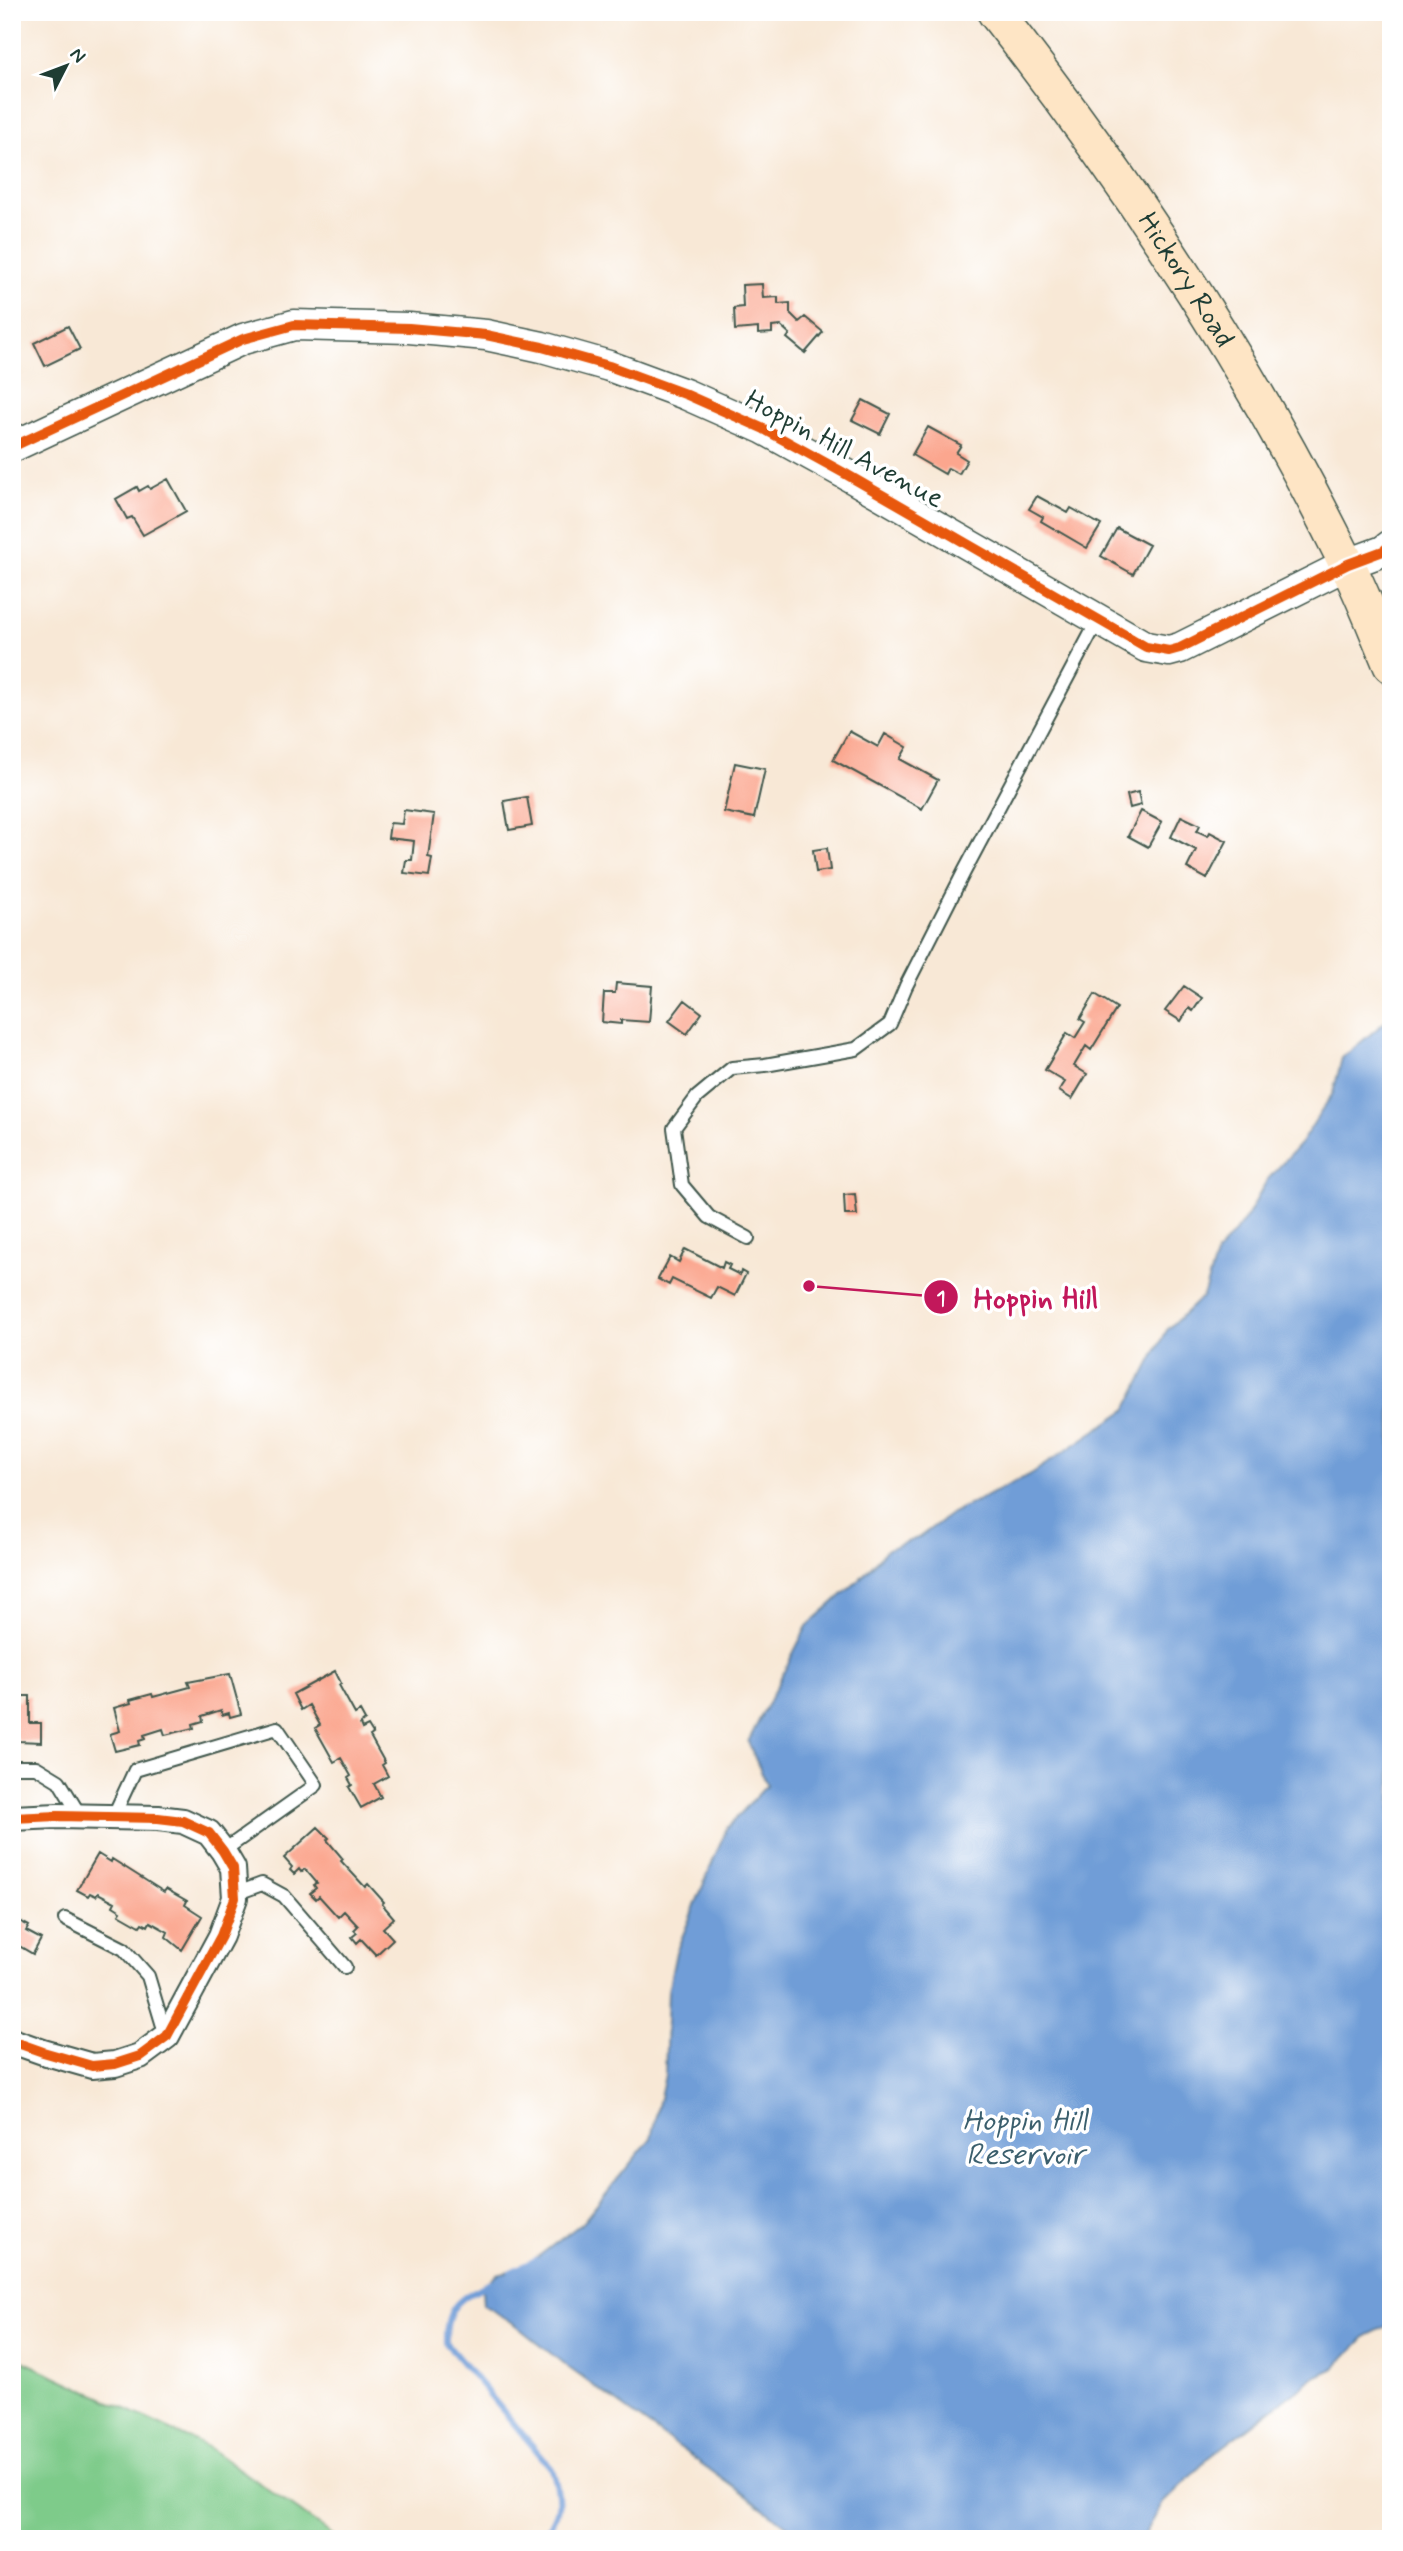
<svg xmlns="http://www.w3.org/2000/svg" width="1403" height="2551" font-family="Mynerve,sans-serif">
<rect width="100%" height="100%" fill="#fff"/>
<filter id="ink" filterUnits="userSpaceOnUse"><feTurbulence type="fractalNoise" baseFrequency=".0143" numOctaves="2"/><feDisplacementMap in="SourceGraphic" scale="14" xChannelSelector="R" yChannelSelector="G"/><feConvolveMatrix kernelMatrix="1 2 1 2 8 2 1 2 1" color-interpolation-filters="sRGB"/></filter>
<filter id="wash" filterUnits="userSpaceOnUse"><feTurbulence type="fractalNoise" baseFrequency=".00686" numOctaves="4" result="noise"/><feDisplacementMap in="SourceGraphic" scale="28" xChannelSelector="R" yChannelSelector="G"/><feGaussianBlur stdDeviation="1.57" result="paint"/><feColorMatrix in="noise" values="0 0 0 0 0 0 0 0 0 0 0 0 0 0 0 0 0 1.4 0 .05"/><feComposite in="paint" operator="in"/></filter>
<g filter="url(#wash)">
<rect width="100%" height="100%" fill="#f8e8d6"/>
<path fill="#7ecb8a" stroke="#4e845f" stroke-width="2" d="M12,2356L208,2447L338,2539H12Z"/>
<path fill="#6f9dd7" stroke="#476d86" stroke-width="2" d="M1391,1017V2324L1366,2336L1335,2368L1313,2378L1210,2457L1163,2503L1142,2539H806L569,2368L509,2320L483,2305L482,2289L497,2274L523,2268L582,2223L651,2138L665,2075L668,1991L676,1952L726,1829L767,1785L748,1742L807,1626L859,1580L887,1549L918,1538L952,1513L1031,1474L1126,1410L1167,1330L1203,1296L1217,1253L1247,1217L1267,1180L1301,1143L1333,1093L1342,1058Z"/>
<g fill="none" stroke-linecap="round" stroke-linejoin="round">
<path stroke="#6f9dd7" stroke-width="6" d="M511,2272L536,2260
M492,2282C460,2298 445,2305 446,2343L552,2469C562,2500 563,2516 537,2539"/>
</g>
<g id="blocks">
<path fill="#fba68e" d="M762,284L763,298L778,297V304L790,303V313L799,322L805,317L823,332L805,353L787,338L790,334L781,326L772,327V333L758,334V328L735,330L734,308L743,307L742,285Z
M68,326L80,349L45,366L34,343Z
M863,400L890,414L880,434L852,420Z
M928,427L961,445L956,453L967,460L959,474L948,468L945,474L912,455Z
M168,479L186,511L143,535L132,517L127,519L116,499L137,487L139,491L148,486L150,489Z
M1037,496L1068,513L1071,508L1101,525L1087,548L1041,521L1043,517L1029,509Z
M1117,528L1149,545L1133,574L1101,556Z
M849,731L878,747L885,734L907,747L900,759L938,780L922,809L833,760Z
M735,763L765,769L754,818L724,812Z
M1138,792L1141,805L1130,808L1127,795Z
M527,797L532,826L509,830L504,801Z
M404,810L434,814L428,857L432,858L429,876L404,873L406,860H412L414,841L388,838L390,823L402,824Z
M1141,811L1162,822L1148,847L1128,836Z
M1181,816L1200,825L1197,831L1208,836L1210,832L1227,841L1207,879L1187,868L1196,850L1171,837Z
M827,848L830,870L816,872L813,850Z
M616,983L652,986L649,1022L621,1020V1024L602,1022L604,993H615Z
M1184,986L1202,998L1193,1011L1189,1008L1181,1021L1165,1011Z
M1095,994L1117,1008L1091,1050L1086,1046L1074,1066L1087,1074L1072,1099L1059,1091L1065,1082L1045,1070L1067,1033L1075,1038L1085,1022L1080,1019Z
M685,1000L702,1013L687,1034L669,1021Z
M855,1194L857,1215H845L844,1195Z
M685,1249L722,1268L724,1262L730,1265L728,1269L740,1275L741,1271L746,1274L735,1296L717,1287L711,1298L672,1279L669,1285L658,1279L670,1257L679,1262Z
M335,1671L341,1683L339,1685L355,1714L360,1711L365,1720L360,1724L362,1729L368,1726L373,1734L370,1736L385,1763L382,1765L388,1776L374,1784L381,1797L361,1808L349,1787L352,1785L348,1778L351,1776L341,1758L334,1762L315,1728L320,1725L309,1705L301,1710L293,1694Z
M230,1674L241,1714L230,1717L229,1713L222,1715L221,1710L202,1716L203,1721L193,1724L194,1728L165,1735L163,1729L144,1735L145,1739L139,1741L140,1745L115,1751L110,1734L120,1731L114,1708L131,1703L130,1700L152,1694L153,1697L190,1687L188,1682Z
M21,1696H30V1723H41V1742L18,1741V1738H12V1701H20Z
M318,1827L329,1838L327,1840L343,1859L341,1861L365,1887L368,1884L384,1902L382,1904L394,1918L383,1928L393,1939L376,1955L361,1939L357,1943L352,1937L357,1933L354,1930L358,1926L344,1911L338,1917L319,1896L316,1899L310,1893L316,1888L314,1885L317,1883L305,1869L301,1872L299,1869L294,1874L290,1870L292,1867L284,1858Z
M98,1854L111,1862L112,1859L164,1892L166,1889L187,1901L185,1905L202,1916L182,1950L166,1937L168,1932L150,1922L148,1926L142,1923L140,1926L119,1914L121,1911L113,1906L115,1902L98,1893L96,1896L90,1893L88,1896L77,1890Z
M12,1917L29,1926L26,1931L41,1939L33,1954L19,1946L12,1959Z"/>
</g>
</g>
<g filter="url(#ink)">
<use href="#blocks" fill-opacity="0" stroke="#40574c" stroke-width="2"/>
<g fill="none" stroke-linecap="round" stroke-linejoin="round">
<g stroke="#40574c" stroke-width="16">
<path id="service" d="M748,1238L709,1217L682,1185L674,1128L697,1097L732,1068L765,1065L856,1049L890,1024L906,986L964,872L1098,620
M12,1767H36L59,1781L81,1817
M113,1817L135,1770L277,1728L316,1785L223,1851
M235,1894L262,1884L284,1896L345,1967
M65,1919L124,1949L148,1976L166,2036"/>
</g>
<g stroke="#40574c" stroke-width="28">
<path id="minor" d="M12,1818L58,1816L158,1818L183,1821L209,1833L223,1851L233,1868L235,1898L221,1936L167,2036L140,2056L115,2064L92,2066L43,2052L12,2041"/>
</g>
<g stroke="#40574c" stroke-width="33">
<path id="tertiary" d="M12,447L243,339L294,325L409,328L486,335L542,347L609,366L685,394L764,429L844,473L1146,647L1169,651L1180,648L1348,564L1383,551L1391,545"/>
</g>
<g stroke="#40574c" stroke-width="38">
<g id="secondary">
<path id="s1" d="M995,12C1130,184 1250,366 1346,562C1363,595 1376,630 1391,665"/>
</g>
</g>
<use href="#service" stroke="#fff" stroke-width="12"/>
<use href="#minor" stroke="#fff" stroke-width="24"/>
<use href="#tertiary" stroke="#fff" stroke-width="30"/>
<use href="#secondary" stroke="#fee5c5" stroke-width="35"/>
<g stroke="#fff" stroke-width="15">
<path id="cycleway" d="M12,447L243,339L294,325L409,328L486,335L542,347L609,366L685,394L764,429L844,473L1146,647L1169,651L1180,648L1348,564L1383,551L1391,545
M12,1818L58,1816L158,1818L183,1821L209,1833L223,1851L233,1868L235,1898L221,1936L167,2036L140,2056L115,2064L92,2066L43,2052L12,2041"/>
</g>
<use href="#cycleway" stroke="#e8590c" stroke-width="10"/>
</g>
</g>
<g text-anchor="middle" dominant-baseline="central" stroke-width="7" stroke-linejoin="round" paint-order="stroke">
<g font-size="28" fill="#1f3d34" stroke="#fff">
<text stroke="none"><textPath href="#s1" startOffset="329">Hickory Road</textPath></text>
<text transform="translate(844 450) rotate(28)">Hoppin Hill Avenue</text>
</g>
<g font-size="30" font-style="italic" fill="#3b5f6d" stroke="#fff">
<text x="1025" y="2121">Hoppin Hill<tspan x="1025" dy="34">Reservoir</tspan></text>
</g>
</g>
<path fill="none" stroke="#c2185b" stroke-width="2.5" d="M809 1286L941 1297"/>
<g fill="#c2185b" stroke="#fff" stroke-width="2.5">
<circle cx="809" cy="1286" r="7"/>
<circle cx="941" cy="1297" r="18"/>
</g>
<g font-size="21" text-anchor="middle" font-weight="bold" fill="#fff">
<text x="941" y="1305">1</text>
</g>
<g font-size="30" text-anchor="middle" font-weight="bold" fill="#c2185b" stroke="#fff" stroke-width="7" stroke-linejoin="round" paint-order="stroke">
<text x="1036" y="1308">Hoppin Hill</text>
</g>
<rect width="1403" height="2551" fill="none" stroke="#fff" stroke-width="42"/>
<g transform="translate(66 66) rotate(48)" stroke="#ffffff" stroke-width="5" paint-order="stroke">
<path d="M0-5L12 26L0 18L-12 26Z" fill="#1f3d34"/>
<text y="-10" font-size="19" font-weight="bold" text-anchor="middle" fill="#1f3d34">N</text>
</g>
</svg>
